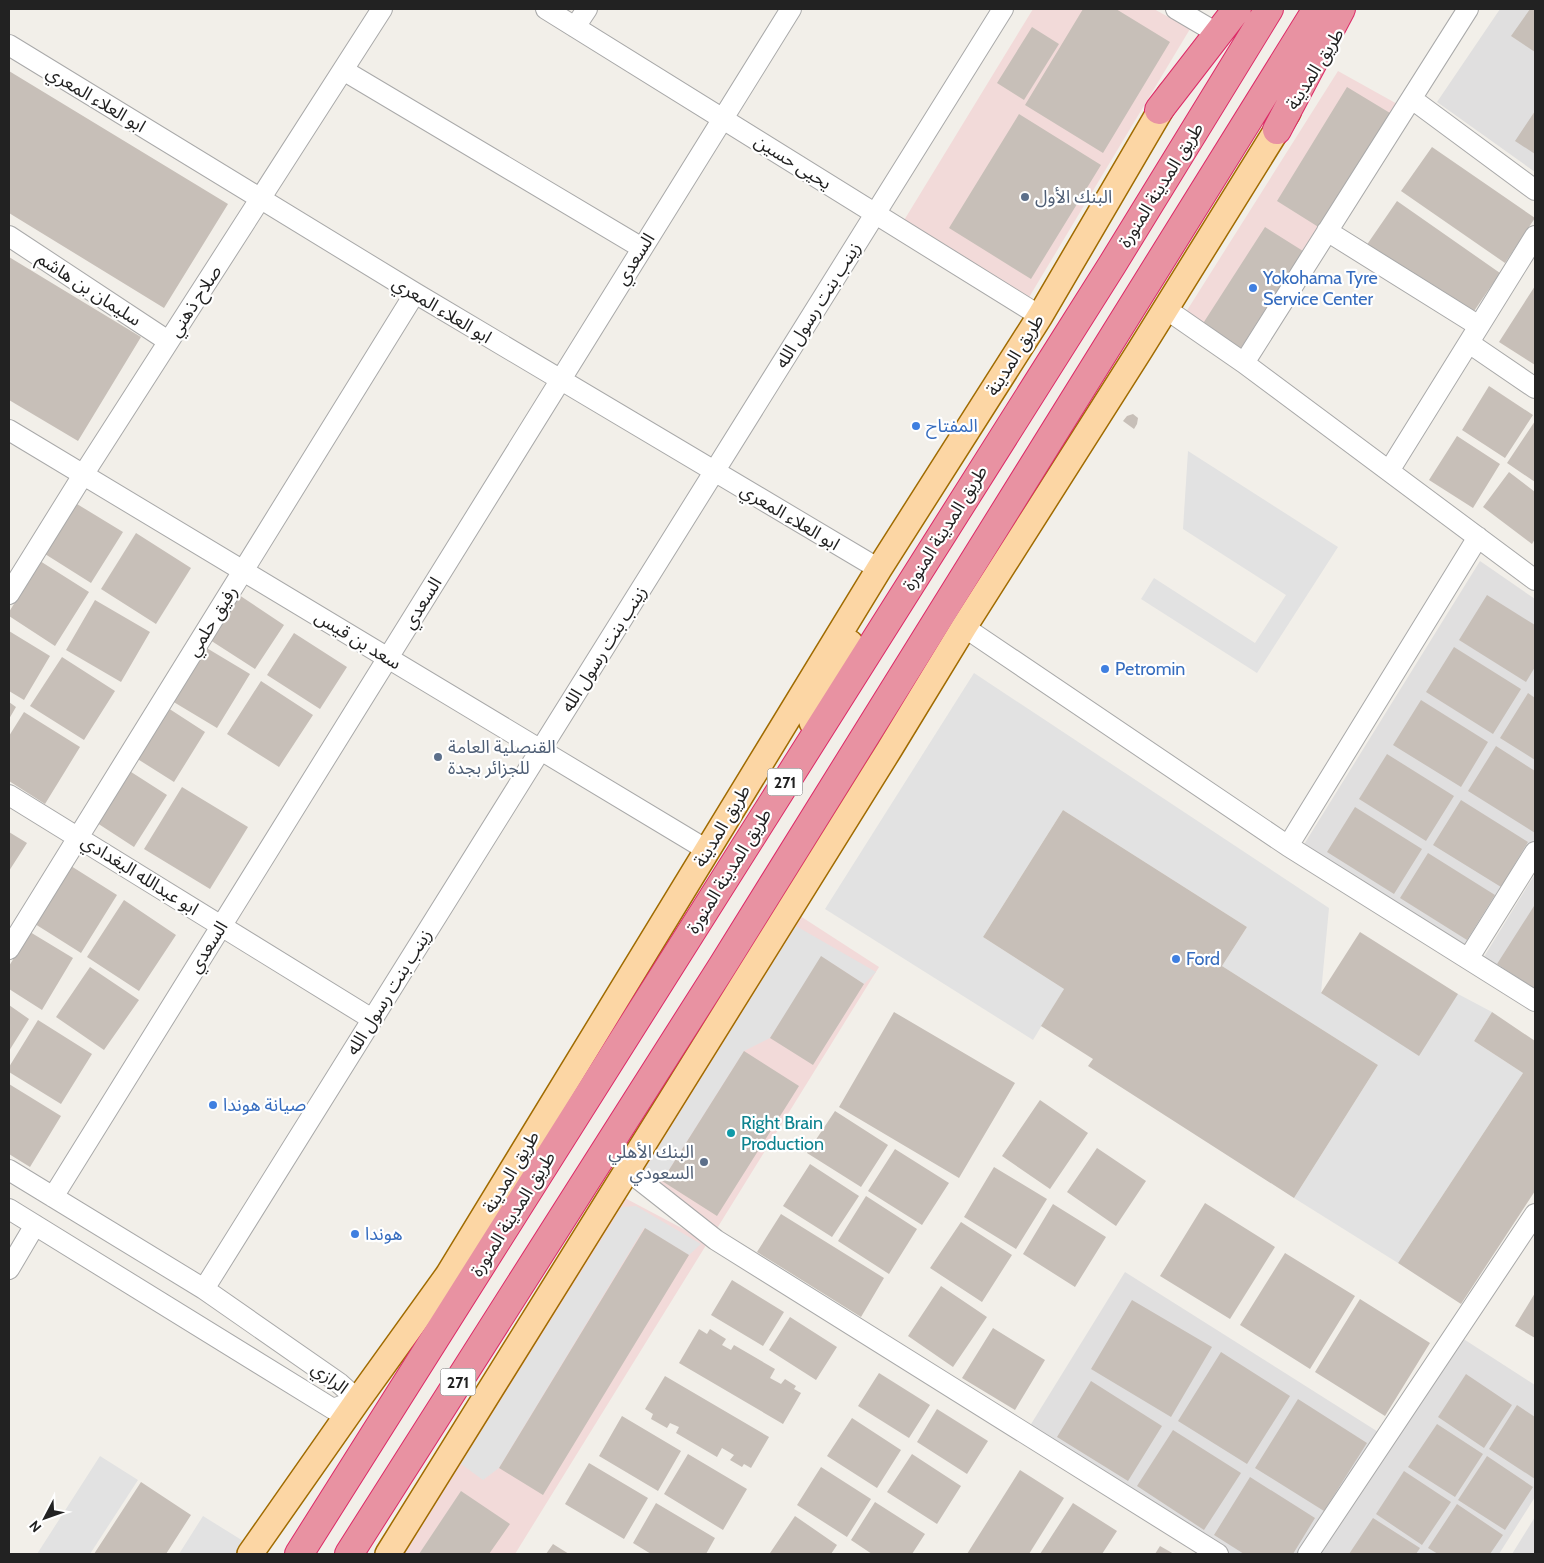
<svg xmlns="http://www.w3.org/2000/svg" width="1544" height="1563" font-family="Cabin,'Noto Sans Arabic',sans-serif">
<rect width="100%" height="100%" fill="#f2efe9"/>
<path fill="#e0dfdf" d="M1500,9H1535V172L1437,102Z
M1480,561L1535,599V839L1466,949L1303,846Z
M1535,874V993L1482,960Z
M1125,1272L1383,1435L1302,1554H1229L1028,1429Z
M1462,1338L1535,1385V1497L1499,1554H1319Z
M1535,1517V1554H1512Z"/>
<path fill="#f2dad9" d="M1033,9H1154L1190,29L1028,299L903,222Z
M1338,71L1399,105L1243,356L1186,312Z
M794,912L879,967L716,1230L630,1175Z
M623,1197L708,1242L515,1554H398Z"/>
<path fill="#e2e2e2" d="M1188,451L1338,547L1257,673L1141,599L1154,578L1255,643L1286,595L1183,529Z
M974,673L1329,908L1321,993L1458,994L1492,1012L1474,1041L1523,1073L1398,1263L1294,1198L1378,1065L1222,966L1247,927L1063,810L983,937L1064,989L1033,1040L825,909Z
M796,926L876,972L864,984L822,957L770,1038L744,1051L662,1181L645,1169Z
M636,1206L701,1244L689,1255L644,1228L499,1468L483,1480L461,1464L622,1207Z
M100,1456L138,1480L90,1554H37Z
M203,1516L248,1544L241,1554H179Z"/>
<path fill="#c7bfb8" d="M1083,9H1116L1170,42L1103,153L1025,105Z
M1530,9H1535V52L1511,36Z
M1032,27L1059,44L1024,100L997,83Z
M9,71L228,204L164,308L9,213Z
M1347,87L1390,113L1320,228L1277,201Z
M1535,111V154L1515,141Z
M1019,114L1101,165L1031,279L949,228Z
M1432,147L1535,218L1505,263L1401,191Z
M1397,201L1500,273L1470,317L1366,246Z
M1265,227L1303,251L1240,349L1202,325Z
M9,257L141,337L78,441L9,400Z
M1535,286V365L1499,342Z
M1489,386L1533,415L1505,458L1462,430Z
M1133,414L1138,418L1137,424L1134,429L1123,421L1127,416Z
M1535,421V482L1507,463Z
M1457,436L1500,464L1473,508L1429,480Z
M1509,472L1535,492V539L1532,544L1483,507Z
M77,504L123,532L91,583L45,554Z
M136,533L191,568L156,624L101,589Z
M40,561L89,592L55,646L9,616V612Z
M239,595L284,625L255,669L210,640Z
M1487,595L1535,625V667L1526,682L1459,640Z
M95,600L150,632L121,682L66,650Z
M9,631L50,656L24,700L9,691Z
M294,633L347,667L320,709L267,675Z
M205,647L250,674L217,728L172,701Z
M1454,647L1521,689L1493,734L1426,692Z
M62,657L115,691L84,740L30,706Z
M261,681L313,715L279,767L227,734Z
M1528,693L1535,698V760L1500,738Z
M1421,700L1488,742L1461,787L1393,745Z
M9,702L16,707L9,719Z
M168,708L205,732L174,782L136,758Z
M24,712L80,747L45,804L9,781V736Z
M1496,746L1535,771V833L1468,791Z
M1387,754L1454,796L1426,841L1359,799Z
M128,770L167,795L134,847L94,821Z
M182,787L248,827L210,889L144,849Z
M1461,800L1528,842L1501,887L1433,845Z
M1355,807L1422,849L1394,894L1327,852Z
M1063,810L1247,927L1222,966L1378,1065L1294,1198L1088,1066L1093,1059L1041,1026L1064,989L983,937Z
M9,832L27,843L9,871Z
M1428,853L1495,895L1467,940L1400,898Z
M71,866L117,895L81,953L35,924Z
M124,900L176,935L139,991L87,957Z
M1534,906L1535,907V989L1497,964Z
M30,932L73,958L42,1010L9,989V966Z
M1360,932L1458,994L1419,1056L1321,993Z
M821,956L864,984L813,1065L770,1038Z
M90,967L139,1000L104,1050L56,1017Z
M9,1005L29,1019L9,1051Z
M894,1012L1015,1083L959,1178L839,1107Z
M1492,1012L1535,1041V1191L1461,1304L1398,1263L1523,1073L1474,1041Z
M38,1020L92,1054L61,1104L9,1072V1067Z
M744,1051L799,1086L717,1216L662,1181Z
M9,1084L61,1116L30,1167L9,1154Z
M1040,1100L1088,1133L1050,1189L1002,1156Z
M835,1111L888,1145L861,1187L807,1153Z
M1097,1148L1146,1181L1116,1226L1067,1192Z
M895,1149L949,1183L922,1225L868,1191Z
M810,1164L859,1196L832,1237L783,1206Z
M994,1167L1047,1199L1016,1249L964,1217Z
M866,1196L917,1229L889,1274L838,1241Z
M1205,1203L1275,1247L1230,1319L1160,1276Z
M1053,1204L1106,1237L1075,1287L1023,1254Z
M781,1214L884,1278L861,1317L757,1252Z
M961,1222L1012,1255L982,1302L930,1268Z
M645,1228L689,1255L543,1495L499,1468Z
M1285,1253L1355,1296L1310,1369L1240,1325Z
M732,1280L784,1312L763,1346L711,1315Z
M941,1286L987,1317L953,1367L908,1336Z
M1535,1293V1338L1515,1326Z
M1360,1299L1430,1343L1385,1416L1315,1372Z
M1132,1300L1212,1347L1171,1417L1091,1369Z
M790,1317L837,1347L816,1380L769,1350Z
M993,1328L1045,1360L1015,1410L962,1378Z
M699,1329L707,1334L710,1329L726,1339L722,1345L731,1350L734,1345L775,1369L770,1378L781,1384L785,1379L796,1386L794,1389L801,1393L783,1424L679,1363Z
M1221,1352L1290,1396L1247,1464L1178,1421Z
M879,1373L930,1405L909,1438L858,1406Z
M1466,1374L1512,1405L1484,1448L1438,1417Z
M665,1376L769,1437L751,1468L744,1464L742,1467L730,1460L734,1455L722,1448L717,1457L676,1433L679,1427L670,1423L667,1428L651,1419L653,1414L645,1409Z
M1091,1381L1162,1426L1128,1481L1057,1437Z
M1298,1399L1367,1443L1324,1511L1255,1468Z
M1517,1405L1535,1417V1479L1489,1449Z
M937,1409L988,1441L967,1474L917,1442Z
M622,1416L681,1451L658,1491L599,1456Z
M852,1418L901,1450L877,1488L827,1456Z
M1437,1424L1483,1454L1455,1497L1408,1467Z
M1173,1430L1241,1473L1204,1530L1137,1486Z
M688,1454L747,1489L723,1530L664,1494Z
M912,1454L961,1486L937,1524L887,1492Z
M1487,1456L1533,1487L1505,1530L1458,1500Z
M589,1463L648,1498L624,1539L565,1504Z
M821,1467L871,1499L847,1537L797,1505Z
M1020,1470L1064,1498L1029,1554H967Z
M1404,1471L1451,1502L1422,1545L1376,1514Z
M1250,1477L1315,1518L1293,1554H1244L1214,1535Z
M141,1482L191,1515L166,1554H94Z
M461,1491L510,1524L489,1554H419Z
M875,1502L925,1534L912,1554H872L851,1540Z
M656,1503L715,1538L706,1554H651L633,1543Z
M1073,1503L1117,1531L1102,1554H1040Z
M1457,1504L1503,1535L1490,1554H1438L1428,1548Z
M795,1516L837,1545L831,1554L770,1553Z
M1373,1518L1420,1548L1416,1554H1349Z
M553,1544L569,1554H546Z
M1160,1546L1174,1554H1155Z"/>
<g fill="none" stroke-linecap="round" stroke-linejoin="round">
<g stroke="#a9a9a9" stroke-width="22">
<path id="minor" d="M546,9L1040,316
M1176,9L1210,29
M575,27L587,9
M9,45L415,293L879,569
M343,70L642,248
M1412,99L1535,190
M1327,231L1479,326
M9,236L168,341
M1166,309L1244,363L1535,580
M1469,343L1535,388
M1244,363L1468,9
M9,430L707,850
M1389,471L1535,236
M9,594L83,475L382,9
M964,627L1288,846L1535,1001
M9,795L372,1019
M1288,846L1478,537
M9,949L415,293
M1468,959L1535,852
M9,1170L204,1289L339,1383L358,1400L333,1409L9,1209
M627,1170L716,1240L1218,1554
M53,1197L791,9
M9,1269L35,1225
M204,1289L1003,9
M1308,1554L1535,1214"/>
</g>
<g stroke="#a06b00" stroke-width="28">
<path id="major" d="M812,722L850,643
M250,1554L358,1400L448,1275L879,569L1040,316L1170,94
M388,1554L889,750L964,627L1140,350L1288,112"/>
</g>
<g stroke="#dc2a67" stroke-width="30">
<path id="highway" d="M1159,110L1237,9
M1277,130L1341,9
M299,1554L1112,265L1269,9
M349,1554L723,965L1317,9"/>
</g>
<use href="#minor" stroke="#fff" stroke-width="20"/>
<use href="#major" stroke="#fcd6a4" stroke-width="25"/>
<use href="#highway" stroke="#e892a2" stroke-width="28"/>
</g>
<g fill="#5c6f8a" stroke="#fff" stroke-width="2">
<circle cx="1025" cy="197" r="5"/>
<circle cx="438" cy="757" r="5"/>
<circle cx="704" cy="1162" r="5"/>
</g>
<g fill="#3f7fe0" stroke="#fff" stroke-width="2">
<circle cx="1253" cy="288" r="5"/>
<circle cx="916" cy="426" r="5"/>
<circle cx="1105" cy="669" r="5"/>
<circle cx="1176" cy="959" r="5"/>
<circle cx="213" cy="1105" r="5"/>
<circle cx="355" cy="1234" r="5"/>
</g>
<circle fill="#0f9aa8" stroke="#fff" stroke-width="2" cx="731" cy="1133" r="5"/>
<g text-anchor="middle" dominant-baseline="central" stroke-width="4.5" stroke-linejoin="round" paint-order="stroke">
<g fill="#fff" stroke="#646464" stroke-width="1">
<rect x="767.5" y="768.5" width="35" height="27" rx="4"/>
<rect x="440.5" y="1368.5" width="35" height="27" rx="4"/>
</g>
<g font-size="16" font-weight="bold" fill="#222">
<text x="785" y="782">271</text>
<text x="458" y="1382">271</text>
</g>
<g font-size="18" fill="#222" stroke="#fff">
<text transform="translate(1315 69) rotate(-58)">طريق المدينة</text>
<text transform="translate(96 99) rotate(31)">ابو العلاء المعري</text>
<text transform="translate(793 162) rotate(32)">يحيى حسين</text>
<text transform="translate(1161 185) rotate(-58)">طريق المدينة المنورة</text>
<text transform="translate(635 259) rotate(-58)">السعدي</text>
<text transform="translate(89 289) rotate(33)">سليمان بن هاشم</text>
<text transform="translate(195 301) rotate(-57)">صلاح ذهني</text>
<text transform="translate(818 305) rotate(-58)">زينب بنت رسول الله</text>
<text transform="translate(442 310) rotate(31)">ابو العلاء المعري</text>
<text transform="translate(1015 355) rotate(-58)">طريق المدينة</text>
<text transform="translate(790 517) rotate(31)">ابو العلاء المعري</text>
<text transform="translate(945 528) rotate(-58)">طريق المدينة المنورة</text>
<text transform="translate(422 603) rotate(-58)">السعدي</text>
<text transform="translate(212 621) rotate(-58)">رفيق حلمي</text>
<text transform="translate(358 640) rotate(31)">سعد بن قيس</text>
<text transform="translate(604 649) rotate(-58)">زينب بنت رسول الله</text>
<text transform="translate(722 826) rotate(-59)">طريق المدينة</text>
<text transform="translate(729 871) rotate(-58)">طريق المدينة المنورة</text>
<text transform="translate(140 875) rotate(32)">ابو عبدالله البغدادي</text>
<text transform="translate(208 947) rotate(-58)">السعدي</text>
<text transform="translate(389 992) rotate(-58)">زينب بنت رسول الله</text>
<text transform="translate(511 1172) rotate(-59)">طريق المدينة</text>
<text transform="translate(513 1214) rotate(-58)">طريق المدينة المنورة</text>
<text transform="translate(330 1378) rotate(37)">الرازي</text>
</g>
<g font-size="18" fill="#4e5e75" stroke="#fff" text-anchor="start">
<text x="1035" y="197">البنك الأول</text>
<text x="448" y="747">القنصلية العامة<tspan x="448" dy="21">للجزائر بجدة</tspan></text>
<text x="694" y="1152" text-anchor="end">البنك الأهلي<tspan x="694" dy="21">السعودي</tspan></text>
</g>
<g font-size="18" fill="#366cbe" stroke="#fff" text-anchor="start">
<text x="1263" y="278">Yokohama Tyre<tspan x="1263" dy="21">Service Center</tspan></text>
<text x="926" y="426">المفتاح</text>
<text x="1115" y="669">Petromin</text>
<text x="1186" y="959">Ford</text>
<text x="223" y="1105">صيانة هوندا</text>
<text x="365" y="1234">هوندا</text>
</g>
<g font-size="18" fill="#0d838f" stroke="#fff" text-anchor="start">
<text x="741" y="1123">Right Brain<tspan x="741" dy="21">Production</tspan></text>
</g>
</g>
<rect width="1544" height="1563" fill="none" stroke="#222222" stroke-width="20"/>
<g transform="translate(45 1518) rotate(229)" stroke="#ffffff" stroke-width="4" paint-order="stroke">
<path d="M0-4L9 19L0 12L-9 19Z" fill="#222222"/>
<text y="-8" font-size="14" font-weight="bold" text-anchor="middle" fill="#222222">N</text>
</g>
</svg>
